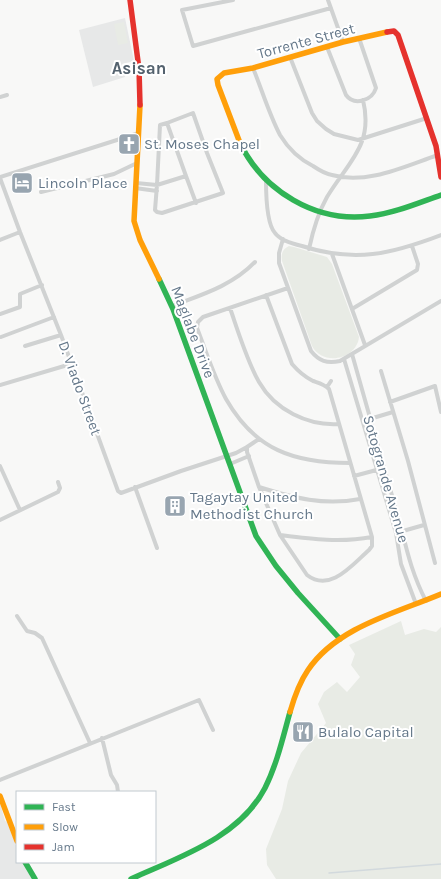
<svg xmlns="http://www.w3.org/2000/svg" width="441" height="879" font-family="Karla,sans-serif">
<rect width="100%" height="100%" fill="#f8f8f7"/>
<path fill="#e7e8e8" d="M125,18L134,61L122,64L125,77L93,87L79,30Z
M0,803L5,821L7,822L17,848V862H23L32,879H0Z"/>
<path fill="#e8ebe5" d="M124,22L128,43L118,45L114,24Z
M289,246L294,247L327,257L332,264L359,337C357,359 323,367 312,346L282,261C281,255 282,249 289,246Z
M401,621L405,635L424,629L436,632L441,627V879H276L267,865L266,849L282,809L288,781L301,753L326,723L318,704L324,692L337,682L347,692L360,677L351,665L355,654L349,645Z"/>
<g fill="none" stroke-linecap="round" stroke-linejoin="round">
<path stroke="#d2d9dd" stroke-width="1.5" d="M329,873L441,864"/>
<path stroke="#d0d2d2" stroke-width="4" d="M233,0L182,10L193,46L331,8
M328,0L343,42
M327,47L346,95C354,106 372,101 376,88L359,38
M290,57L312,113L317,121L326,129L334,134L358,140L427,118
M253,68C262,90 269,114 280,135C288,148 299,159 313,166C319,170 325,174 332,175C367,185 405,166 438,155
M0,97L7,95
M186,176L196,203
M0,177L139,133
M0,178L20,232L61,335L118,491L121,493L181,471L236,453L247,447
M266,180C266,193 266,223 275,233C281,241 293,244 302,246C355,263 391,254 441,235
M136,183L157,185L186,176L167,123L193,113L207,153L223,193L162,213L157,212L155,210L157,185L160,125L167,123
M135,188L157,191
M41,192L114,174L137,163
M283,239L279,253V263L311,351C319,361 327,364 340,361L441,301
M0,240L20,232
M309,249C313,230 318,213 327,197C348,162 374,145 363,100
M332,254L365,345
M288,288L203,317L198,322L197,328C206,351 214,377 226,399C255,450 294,463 350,463
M172,306C201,295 232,286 255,262
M230,308C238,331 247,361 259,382C275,410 308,426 339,424
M352,309L417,270L418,264L412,246
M0,314L20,307V294L42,285
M1,337L54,317
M25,346L61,335
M352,354L402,531C408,556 414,578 426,601
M344,359L396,533L401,564L416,604
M381,371L408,461L435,563
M0,385L71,364
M327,387L331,381
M390,402L435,386L441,412
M363,421L393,412
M259,439L247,447V452L259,487L280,535L307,575C330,593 352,565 369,550L372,546V537L329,389C324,384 319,383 313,381C305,377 298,371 292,364L266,295
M230,464L249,456
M0,466L20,510
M354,476L384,468
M135,487L157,548
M259,487C294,498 324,506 360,499
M0,520L58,492L60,488L58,482
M396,533L424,525
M280,535C311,539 340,543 372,537
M17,616L27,631L35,633L42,638L90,743
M102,738L111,775L117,785L118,792
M0,780L199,700L213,730"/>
<path stroke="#30b455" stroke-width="5.5" d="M240,143C263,191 316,223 370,216C395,213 418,203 441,195
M159,279L173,309L256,536L276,566L298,593L340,639
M25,862L35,879
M131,879C179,857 239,838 265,788C277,764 283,737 290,712"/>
<path stroke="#ff9f0a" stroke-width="5.5" d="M140,105L134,221L140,240L159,279
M240,143L218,85L217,79L224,73L253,68L343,42L387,32
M290,712C294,698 299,683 308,670C337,627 396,613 441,594
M0,796L17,841"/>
<path stroke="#e5322d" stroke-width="5.5" d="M130,0L139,69L140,105
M387,32L394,31L398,35L436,146L441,177"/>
</g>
<defs>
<g id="church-square" transform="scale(1.15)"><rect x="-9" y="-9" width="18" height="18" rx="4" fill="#98a5b0" stroke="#fff"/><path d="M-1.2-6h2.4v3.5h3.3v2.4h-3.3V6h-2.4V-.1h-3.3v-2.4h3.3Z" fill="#fff"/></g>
<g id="hotel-square" transform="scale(1.15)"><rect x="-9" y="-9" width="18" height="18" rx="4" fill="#98a5b0" stroke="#fff"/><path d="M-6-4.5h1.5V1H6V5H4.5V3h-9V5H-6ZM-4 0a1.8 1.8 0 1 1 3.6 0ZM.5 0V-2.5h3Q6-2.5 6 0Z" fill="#fff"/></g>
<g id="building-square" transform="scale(1.15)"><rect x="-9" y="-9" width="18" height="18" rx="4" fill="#98a5b0" stroke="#fff"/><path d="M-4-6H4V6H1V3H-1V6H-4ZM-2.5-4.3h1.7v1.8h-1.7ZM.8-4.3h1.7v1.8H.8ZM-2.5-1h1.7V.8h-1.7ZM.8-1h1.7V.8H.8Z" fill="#fff"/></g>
<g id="restaurant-square" transform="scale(1.15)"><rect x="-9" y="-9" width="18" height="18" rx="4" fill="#98a5b0" stroke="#fff"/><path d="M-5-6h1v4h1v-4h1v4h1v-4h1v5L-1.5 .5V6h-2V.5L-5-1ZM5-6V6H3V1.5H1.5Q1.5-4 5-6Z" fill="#fff"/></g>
</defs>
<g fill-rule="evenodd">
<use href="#church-square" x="129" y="144"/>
<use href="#hotel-square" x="22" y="183"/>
<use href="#building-square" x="175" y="506"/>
<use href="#restaurant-square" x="303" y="732"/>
</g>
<g text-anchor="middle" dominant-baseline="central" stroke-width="4" stroke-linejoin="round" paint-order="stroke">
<g font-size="15" fill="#65788a" stroke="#fff">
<text transform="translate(306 41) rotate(-15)">Torrente Street</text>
<text transform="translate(193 332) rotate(69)">Maglabe Drive</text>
<text transform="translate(80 388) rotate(70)">D. Viado Street</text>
<text transform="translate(386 479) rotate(74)">Sotogrande Avenue</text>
</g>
<g font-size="15" fill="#65788a" stroke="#fff" text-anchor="start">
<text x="144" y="144">St. Moses Chapel</text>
<text x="38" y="183">Lincoln Place</text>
<text x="190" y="497">Tagaytay United<tspan x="190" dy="17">Methodist Church</tspan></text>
<text x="318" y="732">Bulalo Capital</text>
</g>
<g font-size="17" font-weight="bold" fill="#54626e" stroke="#fff">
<text x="139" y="68">Asisan</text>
</g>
</g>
<rect x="16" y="791" width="140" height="72" fill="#ffffff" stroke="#c1c9d0"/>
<rect x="24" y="804" width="20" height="6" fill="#30b455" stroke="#c1c9d0"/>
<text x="52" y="811" font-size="12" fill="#65788a">Fast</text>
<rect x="24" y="824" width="20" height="6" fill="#ff9f0a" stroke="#c1c9d0"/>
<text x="52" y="831" font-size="12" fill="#65788a">Slow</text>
<rect x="24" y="844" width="20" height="6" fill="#e5322d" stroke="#c1c9d0"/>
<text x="52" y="851" font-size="12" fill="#65788a">Jam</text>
</svg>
